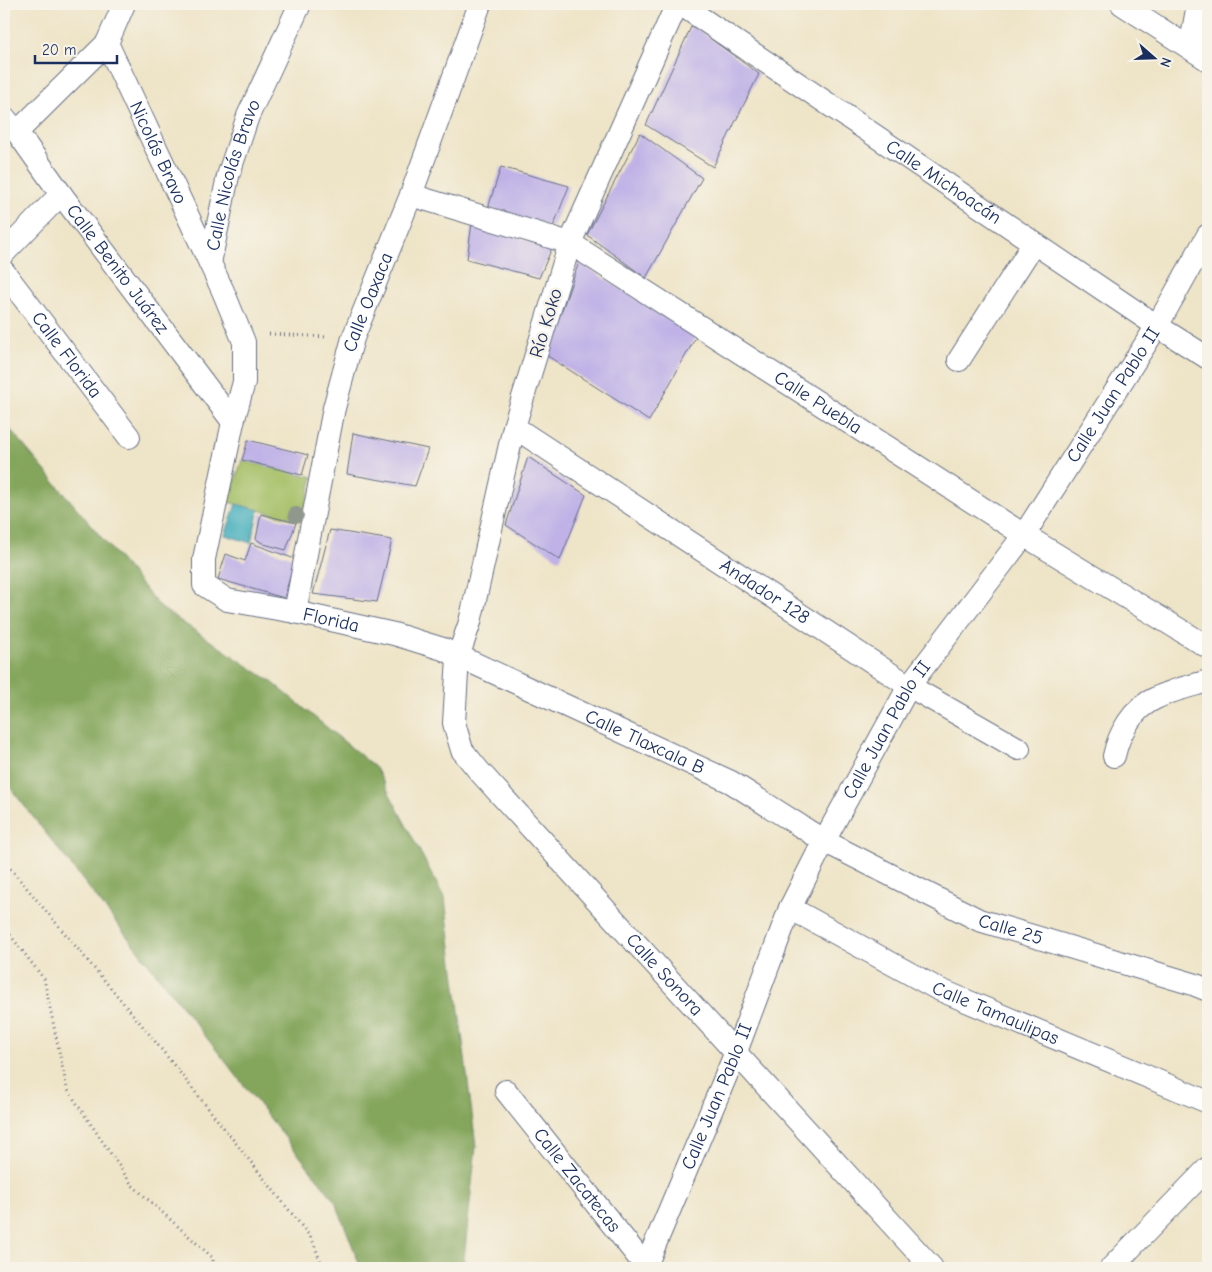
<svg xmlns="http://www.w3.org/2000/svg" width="1212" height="1272" font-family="'Comic Neue',sans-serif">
<rect width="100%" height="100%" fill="#f7f3e8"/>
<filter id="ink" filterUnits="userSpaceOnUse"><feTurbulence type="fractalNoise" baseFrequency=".02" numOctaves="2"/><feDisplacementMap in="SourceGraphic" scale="10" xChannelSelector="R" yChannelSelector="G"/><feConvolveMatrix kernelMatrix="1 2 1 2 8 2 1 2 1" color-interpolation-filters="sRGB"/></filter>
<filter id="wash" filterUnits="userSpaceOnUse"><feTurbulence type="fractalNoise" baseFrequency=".0096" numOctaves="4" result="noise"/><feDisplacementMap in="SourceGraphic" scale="20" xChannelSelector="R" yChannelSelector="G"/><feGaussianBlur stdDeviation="1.12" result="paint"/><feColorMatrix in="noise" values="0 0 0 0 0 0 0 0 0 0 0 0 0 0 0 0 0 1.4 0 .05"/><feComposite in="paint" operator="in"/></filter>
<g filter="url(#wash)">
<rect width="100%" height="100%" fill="#eee4c7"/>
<path fill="#a5bf66" stroke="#607762" d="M242,460L313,477L301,521L228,502Z"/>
<path fill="#84a65b" stroke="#506a5c" d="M4,422L161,608L272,682L376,768L445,899L476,1146L463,1268H361L335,1201L4,780Z"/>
<path fill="#3eacbc" stroke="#2c6e8d" d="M236,504L259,510L251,543L225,535Z"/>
<g id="blocks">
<path fill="#c0b2e7" d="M692,25L759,74L713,167L646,125Z
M640,133L702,178L646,278L587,235Z
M501,167L569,186L553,227L488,208Z
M472,223L552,248L539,278L467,259Z
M579,262L696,337L649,421L546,355Z
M353,433L428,449L415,486L347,474Z
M248,440L308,455L302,475L242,460Z
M528,457L586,495L560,560L506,525Z
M261,514L296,523L286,550L264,544L256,539Z
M330,530L392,540L377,602L313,594Z
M251,543L295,559L284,598L218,579L226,554L245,561Z"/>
</g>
</g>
<g filter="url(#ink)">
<use href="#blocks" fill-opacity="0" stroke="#656e83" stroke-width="1"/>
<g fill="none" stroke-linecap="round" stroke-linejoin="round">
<g stroke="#656e83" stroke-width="24">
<g id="street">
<path id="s1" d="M677,4L570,243L514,427L470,622L458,657L454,723L462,750L479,771L932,1268"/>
<path id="s2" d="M680,4L1157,326L1208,358"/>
<path d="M1122,4L1208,60"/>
<path id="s3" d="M107,43L223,291L244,342V382L233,422L204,559V585L227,600L295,612L394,634L443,649L731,782L824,841L979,920L1193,984L1208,990"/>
<path d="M1190,48L1198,4"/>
<path id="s4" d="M4,117L17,132L61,194L233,422"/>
<path d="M17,132L107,43L124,4"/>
<path id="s5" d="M411,195L570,243L1024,535L1208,647"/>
<path d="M4,253L61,194"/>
<path id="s6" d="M210,263L228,176L248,116L300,4"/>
<path id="s7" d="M4,272L129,437"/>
<path d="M959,360L1034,243"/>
<path id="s8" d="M514,427L909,686L1019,749"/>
<path id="s9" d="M295,612L334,408L353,338L411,195L480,4"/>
<path d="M1114,756C1119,733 1133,708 1156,698C1172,690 1191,686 1208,681"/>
<path id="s10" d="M790,908L938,989L1208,1102"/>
<path id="s11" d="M506,1091L647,1268"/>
<path id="s12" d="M645,1268L736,1052L790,908L824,841L909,686L1024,535L1157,326L1208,235"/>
<path d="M1111,1268L1208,1168"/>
</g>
</g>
<path stroke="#656e83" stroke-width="3" stroke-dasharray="1 4" stroke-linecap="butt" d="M269,334L327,337
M4,861L146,1030L312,1239L323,1268
M4,927L44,979L67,1089L132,1185L213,1258V1268"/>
<use href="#street" stroke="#fff" stroke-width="22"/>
</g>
<circle fill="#90988e" cx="296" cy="515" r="8"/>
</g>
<g text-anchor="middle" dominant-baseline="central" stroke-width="5" stroke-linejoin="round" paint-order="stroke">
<g font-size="19" fill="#1b2f5e" stroke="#f7f3e8">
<text stroke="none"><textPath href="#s3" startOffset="121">Nicolás Bravo</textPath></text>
<text stroke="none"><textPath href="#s6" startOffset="91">Calle Nicolás Bravo</textPath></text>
<text stroke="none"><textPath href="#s2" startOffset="318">Calle Michoacán</textPath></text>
<text stroke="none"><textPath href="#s4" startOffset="190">Calle Benito Juárez</textPath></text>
<text stroke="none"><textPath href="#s9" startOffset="319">Calle Oaxaca</textPath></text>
<text transform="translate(546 323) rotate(-73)">Río Koko</text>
<text stroke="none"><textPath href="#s7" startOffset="104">Calle Florida</textPath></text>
<text stroke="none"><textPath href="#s12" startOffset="996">Calle Juan Pablo II</textPath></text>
<text stroke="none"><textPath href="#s5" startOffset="461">Calle Puebla</textPath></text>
<text stroke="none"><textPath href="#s8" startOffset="300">Andador 128</textPath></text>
<text stroke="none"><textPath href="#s3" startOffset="710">Florida</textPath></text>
<text stroke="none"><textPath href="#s12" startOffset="591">Calle Juan Pablo II</textPath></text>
<text stroke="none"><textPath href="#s3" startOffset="1048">Calle Tlaxcala B</textPath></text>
<text stroke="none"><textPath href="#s3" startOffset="1460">Calle 25</textPath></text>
<text stroke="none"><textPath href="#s1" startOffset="1088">Calle Sonora</textPath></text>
<text stroke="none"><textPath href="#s10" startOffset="231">Calle Tamaulipas</textPath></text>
<text stroke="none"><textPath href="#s12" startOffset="186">Calle Juan Pablo II</textPath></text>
<text stroke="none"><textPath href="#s11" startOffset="114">Calle Zacatecas</textPath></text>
</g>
</g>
<rect width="1212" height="1272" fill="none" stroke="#f7f3e8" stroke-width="20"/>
<g transform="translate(1154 58) rotate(110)" stroke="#f7f3e8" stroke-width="4" paint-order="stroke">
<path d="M0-4L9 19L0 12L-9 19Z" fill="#1b2f5e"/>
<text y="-8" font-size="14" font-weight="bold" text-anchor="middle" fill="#1b2f5e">N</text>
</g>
<path d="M35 55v8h82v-8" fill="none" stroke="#1b2f5e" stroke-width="2.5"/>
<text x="42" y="55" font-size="15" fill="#1b2f5e" stroke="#f7f3e8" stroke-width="4" paint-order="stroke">20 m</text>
</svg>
